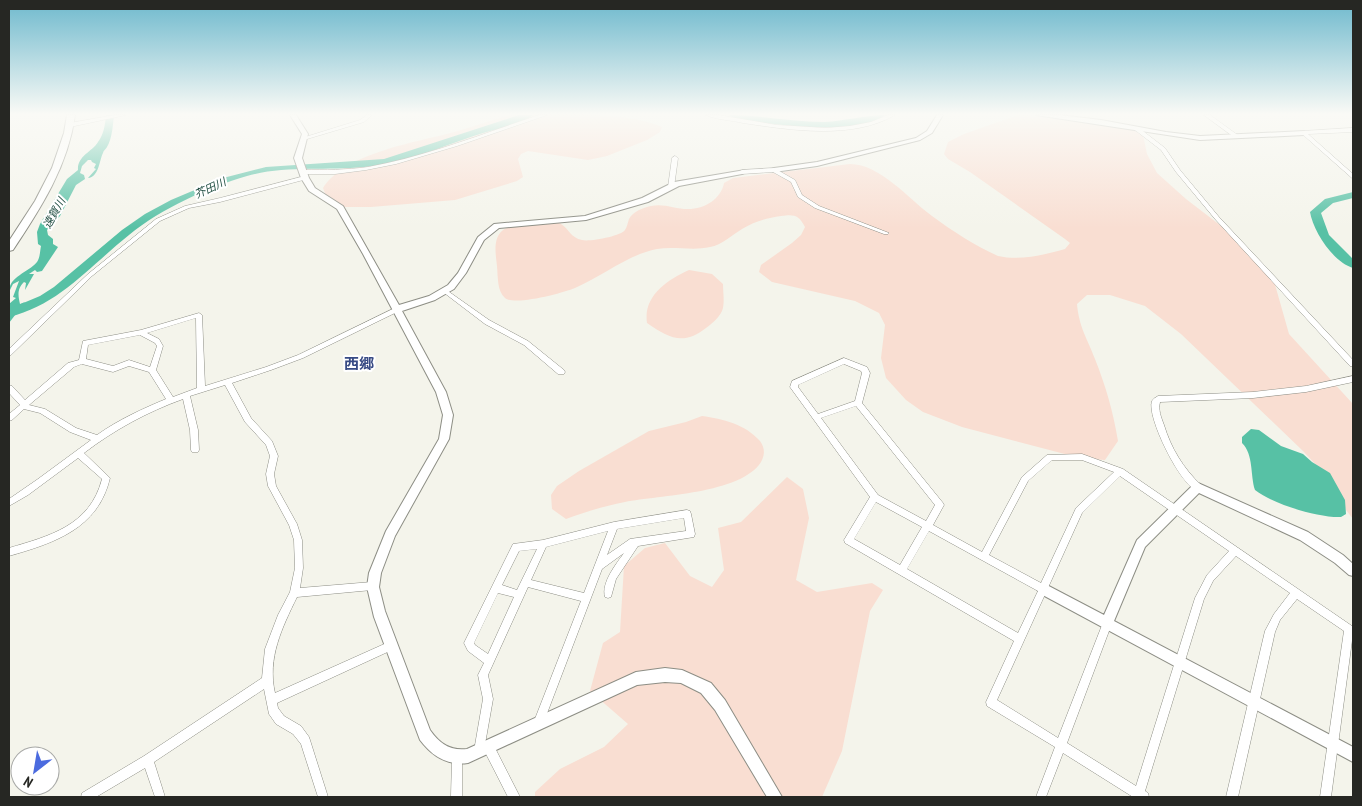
<svg xmlns="http://www.w3.org/2000/svg" width="1362" height="806" font-family="'PT Sans Narrow','Noto Sans JP',sans-serif">
<rect width="100%" height="100%" fill="#f4f4eb"/>
<path fill="#f9ded2" d="M509,115C554,115 621,110 662,127L660,132L647,140L607,156L588,160L528,151L521,154L518,159L523,177L517,181L455,200L371,207H336L328,201L323,188C346,152 419,142 458,131C475,126 492,120 509,115Z
M1018,115C1054,115 1113,114 1143,135L1147,154L1157,173L1186,199L1242,242L1274,281L1289,334L1353,404V519L1346,510L1336,486L1303,451L1181,334L1145,306L1110,295H1087L1077,304C1079,327 1087,338 1095,359C1106,387 1113,411 1118,441L1105,460L1080,458L962,427L923,412L906,400L886,378L881,358L885,325L879,313L855,301L772,282L759,272L761,265L792,243L801,235L805,227C799,215 794,214 781,216C767,218 755,221 742,229C732,235 722,245 710,247C693,251 674,246 657,249C627,255 603,276 575,288C563,293 515,306 505,298C497,291 498,277 497,266C496,256 493,242 500,233C507,224 528,224 539,223C546,222 555,220 561,224C569,229 571,238 582,240C590,242 621,236 625,230C627,227 628,222 629,219C633,211 643,208 651,206C664,203 675,209 688,209C705,209 721,199 724,183L733,178L850,164C880,164 909,199 932,216C952,231 976,246 998,256C1020,261 1044,255 1065,249L1070,243L1065,239L970,172L948,159L944,154L948,142L964,134Z
M689,270L712,274L723,284C723,292 725,304 722,311C719,318 711,324 706,328C683,346 669,338 647,323C643,296 667,280 689,270Z
M702,416C723,419 745,424 760,441C765,448 765,455 761,462C741,494 659,495 625,502C604,506 585,512 566,519L552,509L551,495L557,486L579,471L649,431L686,422Z
M787,477L803,489L809,518L796,580L817,592L872,583L883,590L870,611L842,751L822,797H535V792L560,769L604,747L628,724L590,691L603,643L620,632L624,566L645,548L665,543L690,576L712,587L724,570L718,528L741,522Z"/>
<path fill="#57c1a5" d="M106,115H114C113,125 112,139 107,147C106,149 103,151 103,153C99,161 99,177 88,178L96,169L94,168L96,164L92,162L91,160H88L82,166L80,173L84,175L85,179L76,185L60,216L47,230L48,235L53,239V244L58,247L42,271L37,272L35,270L29,274H34L25,290L26,283L24,282C17,289 18,295 20,304L25,302L9,323V304L16,298L13,297L19,281L13,284L9,292C9,276 28,273 37,262C40,258 40,251 41,246L38,244L37,232L40,224L67,179L78,170C77,156 92,152 98,142C104,134 105,125 106,115Z
M1251,429L1259,430L1281,446L1303,454L1312,462L1330,473L1345,500L1346,514L1341,517C1318,518 1273,504 1255,490C1250,475 1254,455 1242,443V437Z"/>
<g fill="none" stroke-linecap="round" stroke-linejoin="round">
<path fill="#57c1a5" fill-rule="evenodd" d="M519,115H533C522,124 495,129 480,134C442,146 405,164 364,167C326,171 285,165 247,176C207,188 162,208 129,235C90,266 59,305 9,317V309L40,296L54,287L122,230L145,214L171,200L223,178L266,167L384,159Z
M729,115C761,115 792,122 824,122C845,121 865,115 885,115C856,137 768,124 733,118Z
M1353,192V198L1333,203L1321,213L1329,235L1353,259V268C1333,262 1313,231 1310,212L1325,199Z"/>
<g stroke="#8d8e85" stroke-width="1">
<path id="minor" d="M115,115H126L70,127L67,125L70,123Z
M367,115H372L364,122L307,139L302,138L360,120Z
M539,115H547L457,146L396,164L366,170L335,174H303L300,172L303,170C325,170 346,170 368,167C427,156 482,134 539,115Z
M706,115H718L777,125L826,128L850,126L871,122L888,115H895C852,140 790,130 743,123C731,120 717,120 706,115Z
M1204,115H1210L1239,136L1234,137Z
M1135,128H1139L1165,148L1180,170L1219,217L1353,360V366H1350L1215,219L1176,172L1161,150L1135,130Z
M1353,128V132L1308,134L1353,174V179L1301,133L1304,131Z
M675,156L678,158L674,187L671,189L668,187L672,158Z
M774,168L795,180L802,195L819,206L889,233L888,234H884L815,208L798,197L791,182L773,172L742,174L739,172L742,170Z
M305,176L308,178L307,179L220,202L189,208L160,221L92,276L11,355H9V349L88,274L156,219L185,206L220,198Z
M445,289L489,320L528,341L564,370L565,372L564,374H558L524,345L485,324L443,292L442,291Z
M397,307L400,309L399,311L303,358L271,370L232,383L251,418L272,441L278,456L274,474L276,486L297,524L302,540L303,568L300,588L372,582L375,583L377,586L375,589L372,590L297,597C282,628 267,658 275,693L391,641L394,643L396,646L394,649L277,703L278,708L284,716L301,726L309,737L328,797H318L301,744L293,734L276,724L269,714L264,689L154,762L165,797H155L145,768L96,797H81L82,793L144,756L262,678L265,649L278,615L290,592L295,568L294,540L289,525L268,486L266,474L270,456L266,445L245,422L225,385L190,396L198,430L199,450L198,452H192L191,450L190,430L183,399C147,412 114,430 84,453L110,478C98,529 54,543 9,556V548C49,536 90,526 102,479L78,458L28,495L9,506V499L38,479L91,440L70,432L40,413L24,409L12,420L9,421V414L20,405L9,393V385L12,386L25,400L68,363L79,360L83,341L141,330L199,313L202,315L205,386L266,367L298,355ZM196,318L197,388L173,397L156,370L163,346L159,339L147,333ZM140,335L155,343L157,346L150,367L129,360L113,366L86,359L88,345ZM82,364L113,372L129,366L149,372L166,399C142,409 118,420 97,435L76,428L45,409L29,405L74,367Z
M844,358L867,367L870,373L862,403L943,503L944,505L933,525L982,552L1022,477L1047,455L1082,454L1123,469L1352,626L1353,633L1331,797H1320L1344,631L1297,599L1280,620L1275,632L1238,797H1226L1265,631L1274,614L1290,593L1236,556L1213,581L1204,599L1145,791L1148,793L1149,797H1133L1063,753L1046,797H1036L1055,747L987,706L986,702L1014,641L845,543L844,540L870,497L790,387L792,381ZM844,364L861,371L862,373L855,401L818,414L798,387V385ZM856,406L935,505L926,521L878,495L821,418ZM1052,460H1082L1114,472L1076,508L1041,583L989,555L1028,481ZM1120,476L1229,551L1207,575L1195,598L1136,786L1067,743L1112,623L1110,620L1107,619L1104,620L1058,738L997,700L1082,513ZM876,502L922,527L900,565L854,539ZM929,531L1038,591L1018,633L907,569Z
M1353,376V382L1306,392L1253,398L1160,402C1158,410 1161,417 1164,425C1171,448 1183,468 1201,485L1202,487L1201,489C1200,490 1198,490 1197,490C1181,487 1146,416 1152,401C1154,398 1155,398 1158,396L1253,392L1306,386Z
M687,510L690,511L691,514L695,534L694,537L638,546L616,579L611,597L608,598L605,597C601,583 616,564 624,553L602,569L543,724L542,728L538,729L534,728L533,724L581,601L528,587L488,675L493,699L485,744L489,743L493,744L520,797H508L484,750L483,755L479,756L475,755L474,751L483,699L478,675L484,663L468,651L464,643L513,544L543,540L614,522ZM684,518L686,531L630,539L607,555L617,529ZM608,531L584,593L531,580L546,547ZM537,549L517,590L502,585L519,551ZM498,593L514,597L488,654L475,645L474,643Z
M457,753L461,754L462,758V797H451L452,758L453,754Z"/>
</g>
<g stroke="#8d8e85" stroke-width="2">
<path id="tertiary" d="M290,115H296L308,134L302,158L309,178L315,188L343,206L399,305L429,296L448,285L458,273L478,237L494,224L585,216L642,198L674,182L745,170L746,172L742,174L679,186L648,202L586,220L499,228L484,240L466,273L454,289L435,300L402,311L446,392L453,415L449,439L395,536L381,573L379,587L385,611L430,730C440,744 450,751 467,749L636,672L665,668L682,670L711,683L725,700L782,797H767L715,710L701,693L681,683L665,682L637,685L468,763C447,766 432,756 420,740L374,617L367,587L369,573L386,531L439,439L443,415L436,392L363,254L337,209L309,191L301,178L294,158L302,134Z
M937,115H943L932,133L920,140L817,166L774,172L770,170L774,168L817,162L916,138L927,131Z
M1036,115H1059L1101,120L1166,132L1200,136L1304,131L1307,133L1304,135L1200,140Z
M1198,483L1308,532L1343,555L1353,564V576L1349,575L1335,563L1300,540L1199,493L1145,547L1114,621L1353,747V762L1039,593L1037,589L1039,585L1043,583L1104,615L1137,540L1194,484Z"/>
</g>
<g stroke="#8d8e85" stroke-width="2">
<path id="primary" d="M67,115H75C68,166 41,208 13,250L9,251V241L35,201L52,168L64,133Z"/>
</g>
<use href="#minor" fill="#fff" fill-rule="evenodd"/>
<use href="#tertiary" fill="#fff" fill-rule="evenodd"/>
<use href="#primary" fill="#fff" fill-rule="evenodd"/>
</g>
<linearGradient id="sky" x2="0" y2="1"><stop stop-color="#6eb9cd"/><stop offset="0.5" stop-color="#fafaf6"/><stop offset="1" stop-color="#fafaf6" stop-opacity="0"/></linearGradient>
<rect width="1362" height="228" fill="url(#sky)"/>
<g text-anchor="middle" dominant-baseline="central" stroke-width="4" stroke-linejoin="round" paint-order="stroke">
<g font-size="11" font-style="italic" fill="#1d4b3f" stroke="#fff">
<text transform="translate(210 188) rotate(-25)">芥田川</text>
<text transform="translate(54 213) rotate(-61)">遠賀川</text>
</g>
<g font-size="15" font-weight="bold" fill="#384b85" stroke="#fff">
<text x="359" y="363">西郷</text>
</g>
</g>
<rect width="1362" height="806" fill="none" stroke="#262723" stroke-width="20"/>
<g transform="translate(35 771) rotate(211)"><circle r="24" fill="#ffffff" stroke="#a8a9a7"/>
<path d="M0-4L9 19L0 12L-9 19Z" fill="#4b6bdf"/>
<text y="-8" font-size="14" font-weight="bold" text-anchor="middle" fill="#262723">N</text>
</g>
</svg>
